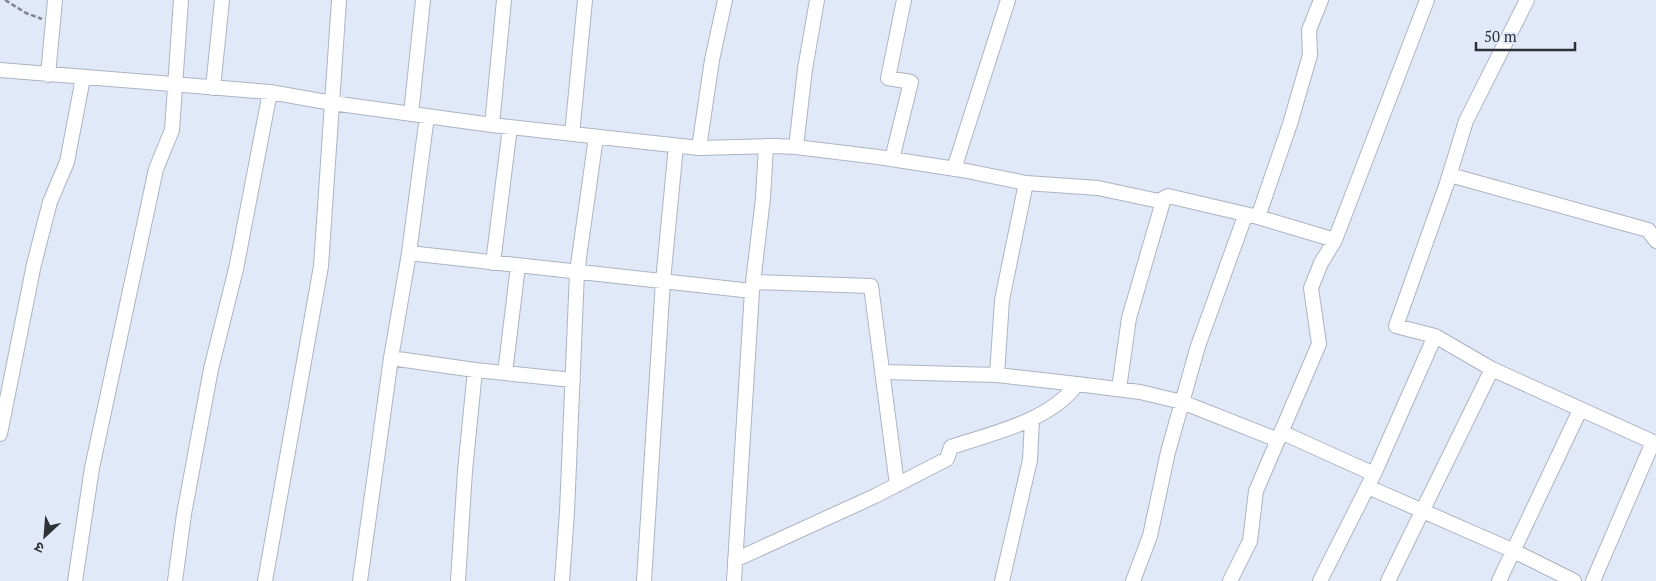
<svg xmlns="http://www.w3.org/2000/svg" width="1656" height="581" font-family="'PT Serif','Noto Sans Devanagari',serif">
<rect width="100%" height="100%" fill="#e1e9f8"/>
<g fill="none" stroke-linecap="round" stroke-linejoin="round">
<g stroke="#acb4c1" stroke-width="16">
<path id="street" d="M0,70L270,92L332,103L492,125L699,148L775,146L796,147L878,157L962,170L1026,183L1098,188L1159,201L1168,196L1258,217L1335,240L1321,263L1311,288L1319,344L1256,491L1250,541L1230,581
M48,75L55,0
M213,88L222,0
M411,114L423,0
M492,125L504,0
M572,134L585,0
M796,147L805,69L817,0
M699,148L712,60L725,0
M892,159L911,82L888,78L904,0
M954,169L1008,0
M1450,175L1648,230L1656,241
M1258,217L1290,124L1310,55L1309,30L1321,0
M1335,240L1427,0
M409,253L752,291
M493,263L510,127
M753,282L871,286L897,485
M1435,336L1492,369L1653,442L1593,581
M391,358L475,370L573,380
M884,372L997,375L1077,384
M505,373L518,266
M997,375L1002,300L1026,183
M1119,389L1129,318L1164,198
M1281,432L1374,474
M0,434L34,264L50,202L67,162L83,78
M1368,487L1514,551L1574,581
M735,560L875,496L947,459L951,447C993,433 1050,421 1077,384L1140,392L1182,402L1278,440
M75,581L92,468L156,169L172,130L181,0
M175,581L184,514L211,369L236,269L270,92
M265,581L321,266L339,0
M360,581L391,358L409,253L427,116
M458,581L465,471L475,370
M562,581L567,512L577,272L596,137
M644,581L663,281L676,146
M734,581L752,291L763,198L766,146
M1002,581L1030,460L1032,420
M1133,581L1150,536L1168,452L1198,346L1245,216
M1320,581L1374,474L1435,336L1396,326L1446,186L1466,121L1527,0
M1388,581L1492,369
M1499,581L1580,410"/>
</g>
<path stroke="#80858f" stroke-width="2.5" stroke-dasharray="5 2.5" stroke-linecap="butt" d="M5,0L26,13L42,19"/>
<use href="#street" stroke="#fff" stroke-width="14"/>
</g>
<g transform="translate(45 536) rotate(206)" stroke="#e1e9f8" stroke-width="4" paint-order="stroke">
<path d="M0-4L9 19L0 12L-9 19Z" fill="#2d3035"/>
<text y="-8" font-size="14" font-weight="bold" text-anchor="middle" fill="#2d3035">उ</text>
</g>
<path d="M1476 42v8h99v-8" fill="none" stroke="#2d3035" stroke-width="2.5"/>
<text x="1484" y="42" font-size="15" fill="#2d3035" stroke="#e1e9f8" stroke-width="4" paint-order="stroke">50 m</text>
</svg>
